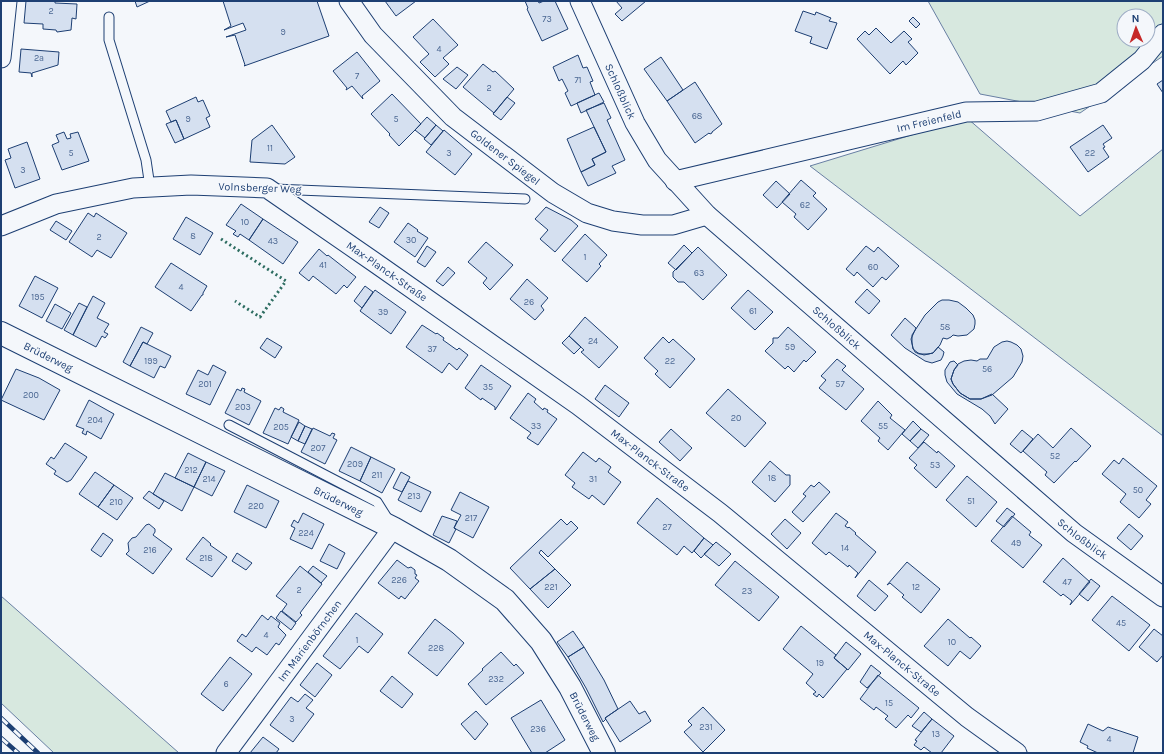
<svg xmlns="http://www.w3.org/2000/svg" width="1164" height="754" font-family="Karla,sans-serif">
<rect width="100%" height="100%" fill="#f4f7fb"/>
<path fill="#d7e8df" stroke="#687fa3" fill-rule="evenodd" d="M928,1H1163V56L1080,113L980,94ZM1124,16H1148V40H1124Z
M967,118L1080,216L1163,149V436L810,166Z
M1,596L179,753H54L1,703Z"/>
<path fill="#d5e0f0" stroke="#1d3f73" d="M26,1H55V3L77,4L76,19L72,18L71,30L57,32L56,30L43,29V24L24,23Z
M135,1H150L137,7Z
M223,1H317L329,36L244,66L245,65L235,35L226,37L246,30L243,23L224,30L231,26Z
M385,1H416L396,16Z
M525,1H538L539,3L544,1H555L568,29L542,41L527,9L528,8Z
M616,1H646L622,21L615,14L622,8Z
M803,11L815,15L816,12L831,18L829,21L837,23L827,49L810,43L812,37L795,31Z
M913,17L920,24L916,28L909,21Z
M433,19L458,45L443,58L449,64L435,77L420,62L429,54L413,37Z
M876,28L891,43L904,31L912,39L908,42L918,53L906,65L903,61L890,74L857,39L865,31L869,35Z
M21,49L59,52L58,65L32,73V77L31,73L19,72Z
M357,52L380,81L362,96L363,99L352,86L346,90L347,88L333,71Z
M578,55L583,68L587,67L593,81L590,82L595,95L571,106L565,93L568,91L562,79L559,81L553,67Z
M661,57L683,90L667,101L644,69Z
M483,64L493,72L495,71L514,89L494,113L463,87Z
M457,67L468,75L456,89L443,79Z
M1163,80V93L1157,84Z
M695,82L722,124L712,132V133L710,134L709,133L695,143L667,101Z
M599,93L604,102L581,113L577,103Z
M392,94L421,124L399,146L389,135L390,134L371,114Z
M196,97L198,102L203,100L210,116L206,118L210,127L184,139L176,120L171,122L166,111Z
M507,97L515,103L501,120L493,114Z
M604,103L611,118L607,120L625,160L612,166L616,173L588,186L581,172L595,165L592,159L606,152L586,110Z
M427,117L436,125L425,138L415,130Z
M176,120L184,139L175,143L166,124Z
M272,125L295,157L285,164L250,162L252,140Z
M436,125L443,131L431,145L424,139Z
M1103,125L1112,138L1103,144L1105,147L1103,148L1109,157L1088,172L1070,147Z
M594,127L606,152L592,159L595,165L581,172L567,139Z
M444,130L472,154L455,175L426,152Z
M64,132L67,139L71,138L70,134L78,132L89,161L62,170L52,145L59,142L56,135Z
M27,142L40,179L15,188L5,160L11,158L8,149Z
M801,180L816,193L813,196L827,209L808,230L794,217L796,214L782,202Z
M776,181L790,194L777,208L763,195Z
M241,204L263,219L249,240L240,234L238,237L233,234L236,231L226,225Z
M380,207L389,213L379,228L369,222Z
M546,207L571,220L578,226L555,252L540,239L548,230L535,219Z
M88,213L94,217L96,213L127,233L111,258L97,250L92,257L69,242Z
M186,217L213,233L200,255L173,239Z
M263,219L298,242L283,264L249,240Z
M56,221L72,231L66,240L50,230Z
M408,223L418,230L417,231L428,238L415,257L394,242Z
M585,234L607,255L599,264L601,266L587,282L562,260Z
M486,242L513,265L490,290L483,283L487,278L468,262Z
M684,245L692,253L676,270L668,263Z
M427,246L436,252L425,267L417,262Z
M866,246L874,252L878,247L899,266L886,280L882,277L873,287L857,272L854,276L846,269Z
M698,247L727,275L703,300L684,282H678L673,277V272Z
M319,249L327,256L328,255L356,277L347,288L344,285L336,294L313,276L309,281L299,273Z
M171,263L207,286L203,293V295H202L191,311L155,287Z
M448,267L455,273L443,286L436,281Z
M35,276L58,288L42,318L19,306Z
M527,279L548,298L541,306L544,310L535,320L510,299Z
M365,286L373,292L362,308L354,301Z
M867,289L880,301L869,314L855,302Z
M375,290L406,312L391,334L360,311Z
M748,290L773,312L755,330L731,308Z
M93,296L105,303L97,318L109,324L104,332L108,334L105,338L102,336L96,347L73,335Z
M942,300H949L958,302L966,308L973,315L975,320V324L974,329L967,335L958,336L953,335L951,337L947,339L943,338L940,345L933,353L924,355L918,353L913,349L912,343V335L925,315L938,302Z
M79,303L87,307L73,335L64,330Z
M55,304L71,313L62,329L46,321Z
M585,317L618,347L599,368L581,352L584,350L569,336Z
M905,318L916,328L911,339L913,348L915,352L919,354H928L933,353L938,347L944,352L943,356L941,360L932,363L925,361L905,348L891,335Z
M422,325L436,334L437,333L444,338L443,340L457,350L459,348L468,355L457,370L449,363L442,373L406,347Z
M141,327L153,333L147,344L143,342L130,366L123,362Z
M788,327L816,352L806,362L804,360L794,372L788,366L785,369L765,351L773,343V338H778Z
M569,336L581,347L574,354L562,343Z
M663,337L669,343L673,339L695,359L670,388L655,374L658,371L644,358Z
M267,338L282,347L275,358L260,348Z
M1007,341L1011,342L1017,345L1021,349L1023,356L1022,362L1013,377L992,395L981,399H970L960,393L953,384L951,379L954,370L958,364L964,361L971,360L977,361L980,359H987L994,347L1002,342Z
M143,342L171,356L165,368L160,366L154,378L130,366Z
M837,359L846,366L842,370L864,389L846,410L819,388L826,380L821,376Z
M954,361L958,365L954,370L951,379L953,384L960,393L970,399H981L992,394L1008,409L995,424L990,416L982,409L957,394L947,382L945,375V370L950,362Z
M213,365L226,372L210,405L186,394L198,370L208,375Z
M481,365L511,386L495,410V407L482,398L481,400L465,388Z
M16,369L39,378L60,390L44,420L1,400Z
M605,385L629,403L619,417L595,399Z
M242,388L245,389L244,392L261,401L249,425L225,413L237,389L241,391Z
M728,389L766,423L745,447L706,413Z
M528,393L536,399L534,402L543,410L544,408L548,410L547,412L557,419L538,445L527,438L531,433L510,418Z
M89,400L114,414L101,439L87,431L86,435L82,433L84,429L76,426Z
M878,401L892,415L890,418L905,430L888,450L878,441L880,438L861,421Z
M281,407L284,409L283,412L299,420L288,444L263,433L275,408L279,410Z
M913,421L921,429L910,441L902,434Z
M299,422L305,426L298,441L291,437Z
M305,426L312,429L305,444L298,441Z
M313,428L330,436L332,433L335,434L333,438L337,440L325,464L301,452Z
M1071,428L1091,446L1076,462L1075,461L1054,483L1045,475L1047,472L1023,451L1038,434L1053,448Z
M671,429L692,448L680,461L659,442Z
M921,429L929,435L918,448L910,441Z
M1022,430L1033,439L1021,453L1010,444Z
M924,442L937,453L938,451L955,466L936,488L914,468L917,465L909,458Z
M65,443L87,457L71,480L67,482L54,474L56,471L46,464L51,457L54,459Z
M351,447L371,457L360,481L339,471Z
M583,452L596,462L599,458L611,467L608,472L621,482L604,505L592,495L589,499L572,487L575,483L565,475Z
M188,453L206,462L194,487L175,478Z
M371,457L395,469L382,493L360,481Z
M1123,458L1157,486L1146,500L1151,504L1139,518L1120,502L1126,494L1102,474L1114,460L1119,464Z
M770,461L786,475H790V485L775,502L752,482Z
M206,462L225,471L212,496L194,487Z
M95,472L114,485L98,507L79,494Z
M401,472L410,477L402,492L393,488Z
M165,473L194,487L182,511L153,494Z
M967,476L997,502L976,527L946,500Z
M408,481L431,492L421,512L398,500Z
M819,482L830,492L803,522L792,512L806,496L803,494L811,485L814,487Z
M114,485L133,498L117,520L98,507Z
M247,485L279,501L266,528L234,512Z
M149,491L164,501L159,509L143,498Z
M460,492L489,507L473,538L454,528L461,515L451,510Z
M657,498L704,538L692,553L684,546L677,555L637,523Z
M1007,508L1015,514L1004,527L996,521Z
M303,513L324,524L312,549L290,539L295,528L291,526L294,520L298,523Z
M836,513L848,522L845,526L848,528L849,527L856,533L855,534L876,552L855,578L858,573L849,565L848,567L829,552L826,555L812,543Z
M442,516L457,521L454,528L456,529L449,543L433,535Z
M1012,516L1031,532L1029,535L1042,545L1023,568L991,541Z
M561,519L567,525L571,521L578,528L548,557L541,550L539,553L555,569L530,589L510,568Z
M785,519L801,533L787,549L771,534Z
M149,524L155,529V532L153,535L172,549L153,574L126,554L129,551L128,543L132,538L136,537L146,525Z
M1129,524L1143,536L1131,550L1117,538Z
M103,533L113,540L101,557L91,550Z
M203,537L211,544L210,545L227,557L212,577L186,559Z
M704,538L713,545L701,558L694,551Z
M716,542L731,554L719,566L704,554Z
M329,544L345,553L337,569L320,561Z
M237,553L252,563L246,570L232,561Z
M1063,558L1090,582L1070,605L1072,601L1063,594L1061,596L1044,582H1043Z
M397,560L408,568L411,567L415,570V574L417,575L415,578L419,581L405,599L401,596L399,599L378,583Z
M735,561L779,597L759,621L715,585Z
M907,562L940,589L921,613L902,597L904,595L890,583L887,585Z
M300,566L322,584L300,613L302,615L296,622L282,611L287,604L276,596Z
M313,566L327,576L321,583L308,572Z
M555,569L571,585L548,608L530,589Z
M1091,579L1100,586L1088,601L1079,594Z
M869,580L888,596L875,611L857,596Z
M1112,596L1150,625L1129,651L1092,620Z
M281,611L296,623L291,630L276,618Z
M356,613L383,634L368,653L359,646L340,669L323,656Z
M262,615L268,620L271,616L280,623L278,627L286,635L279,645L276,643L267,655L256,647L252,652L237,641L242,634L246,637Z
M435,619L453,633L464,643L437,676L408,653Z
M948,619L970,638L971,637L981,646L970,659L960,651L948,666L924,646Z
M801,626L836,655L834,658L847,669L823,698L819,694L817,697L813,694L816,692L806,683L813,674L783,649Z
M1154,629L1163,636V655L1157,662L1139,647Z
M573,631L584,647L568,657L557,642Z
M846,642L861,654L848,670L834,658Z
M584,647L604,680L618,709L605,718L606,719L603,722L586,688L568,657Z
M501,652L514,666L516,664L524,673L486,705L468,684L483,670L482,669Z
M230,657L252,674L223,711L201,694Z
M317,663L332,675L315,697L300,685Z
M871,665L881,673L867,688L860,682Z
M878,675L919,708L911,718L908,715L896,728L885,719L888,716L876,707L874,710L860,699Z
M392,676L413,694L402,708L380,691Z
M305,694L313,700L306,708L314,714L293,742L270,725L291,697L298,702Z
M541,700L565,740L545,753H532L511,718Z
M630,701L639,714L645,711L651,721L620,742L605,718Z
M703,707L725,730L703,752L684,732L692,725L688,721Z
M476,711L488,724L475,740L461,724Z
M924,712L932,719L921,732L912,726Z
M932,719L954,736L941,753H932L924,747L921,750L914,745L917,741L915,740Z
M1088,724L1103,731L1108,727L1138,737L1133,753H1098L1087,748L1088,746L1080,742Z
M263,737L279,749L276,753H250Z"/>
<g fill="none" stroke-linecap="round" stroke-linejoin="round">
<g stroke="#1d3f73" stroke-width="11">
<path id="lane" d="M109,17V40L146,160L150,187
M274,189L525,199
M229,425L377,502L389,521"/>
</g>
<g stroke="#1d3f73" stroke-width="21">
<g id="street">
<path id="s1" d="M349,1L373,35L453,117L553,193L587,213L613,221L642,225H673L707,215"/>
<path id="s2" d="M580,1L635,123L657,160L707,215L1074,533L1163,597"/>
<path d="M1,58L7,1"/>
<path id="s3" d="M675,181L966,112L1037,111L1101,93L1142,60L1163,34"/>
<path id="s4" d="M1,226L56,204L133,188L191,185L267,188L377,264L578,405L720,513L967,717L1017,753"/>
<path id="s5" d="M226,753L393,528"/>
</g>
</g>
<g stroke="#1d3f73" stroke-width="24">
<g id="secondary">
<path id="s6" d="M1,333L393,528L449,560L505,600L541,641L570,687L604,753"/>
</g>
</g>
<use href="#lane" stroke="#f4f7fb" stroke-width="9"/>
<use href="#street" stroke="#f4f7fb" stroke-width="19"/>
<use href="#secondary" stroke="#f4f7fb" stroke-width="22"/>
<g stroke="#1d3f73" stroke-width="4.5">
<path id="rail" d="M1,718L38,753
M1,738L18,753"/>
</g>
<use href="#rail" stroke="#f4f7fb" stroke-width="3" stroke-dasharray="9" stroke-linecap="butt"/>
<path stroke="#2c6c60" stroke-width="3" stroke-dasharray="2 3" stroke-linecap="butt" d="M221,239L286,281L260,317L235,301"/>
</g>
<g text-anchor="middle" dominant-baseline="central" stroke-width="3" stroke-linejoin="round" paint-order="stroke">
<g font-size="9" fill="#4b6792">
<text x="51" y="11">2</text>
<text x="547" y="19">73</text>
<text x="283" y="32">9</text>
<text x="439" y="49">4</text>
<text x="39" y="58">2a</text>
<text x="357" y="76">7</text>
<text x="578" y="80">71</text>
<text x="489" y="88">2</text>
<text x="697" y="116">68</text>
<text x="188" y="119">9</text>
<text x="396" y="119">5</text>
<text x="270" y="148">11</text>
<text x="71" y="153">5</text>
<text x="449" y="153">3</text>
<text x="1090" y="153">22</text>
<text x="23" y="170">3</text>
<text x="805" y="205">62</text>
<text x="245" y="222">10</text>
<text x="193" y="236">8</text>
<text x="99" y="237">2</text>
<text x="411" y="240">30</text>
<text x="273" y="241">43</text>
<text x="585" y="257">1</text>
<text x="323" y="265">41</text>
<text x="873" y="267">60</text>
<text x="699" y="273">63</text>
<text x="181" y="287">4</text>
<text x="38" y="297">195</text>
<text x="529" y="302">26</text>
<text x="753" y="311">61</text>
<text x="383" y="312">39</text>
<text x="945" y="327">58</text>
<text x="593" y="341">24</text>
<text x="790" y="347">59</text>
<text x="432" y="349">37</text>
<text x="151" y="361">199</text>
<text x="670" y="361">22</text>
<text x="987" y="369">56</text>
<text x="205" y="384">201</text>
<text x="840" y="384">57</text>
<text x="488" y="387">35</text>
<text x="31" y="395">200</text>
<text x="243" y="407">203</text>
<text x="736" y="418">20</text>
<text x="95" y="420">204</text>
<text x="536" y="426">33</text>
<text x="883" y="426">55</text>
<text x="281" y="427">205</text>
<text x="318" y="448">207</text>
<text x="1055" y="456">52</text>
<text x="355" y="464">209</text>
<text x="935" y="465">53</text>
<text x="191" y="470">212</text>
<text x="377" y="475">211</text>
<text x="772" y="478">18</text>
<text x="209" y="479">214</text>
<text x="593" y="479">31</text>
<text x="1138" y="490">50</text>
<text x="414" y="496">213</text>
<text x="971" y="501">51</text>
<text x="116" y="502">210</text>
<text x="256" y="506">220</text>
<text x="471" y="518">217</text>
<text x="667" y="527">27</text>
<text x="306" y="533">224</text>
<text x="1016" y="543">49</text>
<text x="845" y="548">14</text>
<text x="150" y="550">216</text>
<text x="206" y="558">218</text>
<text x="399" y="580">226</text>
<text x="1067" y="582">47</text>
<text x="551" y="587">221</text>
<text x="916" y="587">12</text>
<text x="299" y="590">2</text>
<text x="747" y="591">23</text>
<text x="1121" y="623">45</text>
<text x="266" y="635">4</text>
<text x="357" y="640">1</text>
<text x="952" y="642">10</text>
<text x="436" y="648">228</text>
<text x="820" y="663">19</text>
<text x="496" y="679">232</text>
<text x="226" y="684">6</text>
<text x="889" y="703">15</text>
<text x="292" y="719">3</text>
<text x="706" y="727">231</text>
<text x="538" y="729">236</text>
<text x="936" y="734">13</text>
<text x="1109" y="739">4</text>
</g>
<g font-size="11" fill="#1d3f73" stroke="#f4f7fb">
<text stroke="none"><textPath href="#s2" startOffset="99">Schloßblick</textPath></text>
<text stroke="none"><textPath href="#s3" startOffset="261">Im Freienfeld</textPath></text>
<text stroke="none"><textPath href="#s1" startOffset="222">Goldener Spiegel</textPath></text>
<text transform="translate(260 188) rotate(2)">Volnsberger Weg</text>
<text stroke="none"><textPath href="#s4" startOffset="418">Max-Planck-Straße</textPath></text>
<text stroke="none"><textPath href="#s2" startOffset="423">Schloßblick</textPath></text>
<text stroke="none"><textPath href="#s6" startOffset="53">Brüderweg</textPath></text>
<text stroke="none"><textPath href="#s4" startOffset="742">Max-Planck-Straße</textPath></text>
<text stroke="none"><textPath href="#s6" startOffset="377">Brüderweg</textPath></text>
<text stroke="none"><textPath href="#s2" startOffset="747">Schloßblick</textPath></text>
<text stroke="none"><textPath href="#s5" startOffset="140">Im Marienbörnchen</textPath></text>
<text stroke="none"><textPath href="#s4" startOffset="1066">Max-Planck-Straße</textPath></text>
<text stroke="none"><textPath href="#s6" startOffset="713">Brüderweg</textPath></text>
</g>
</g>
<rect width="1164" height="754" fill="none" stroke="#1d3f73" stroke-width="4"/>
<g transform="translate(1136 28) rotate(358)"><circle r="19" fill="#f4f7fb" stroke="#9eadc5"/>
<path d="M0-3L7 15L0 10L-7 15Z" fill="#c62828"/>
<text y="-6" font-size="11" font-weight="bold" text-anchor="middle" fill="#1d3f73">N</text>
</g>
</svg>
